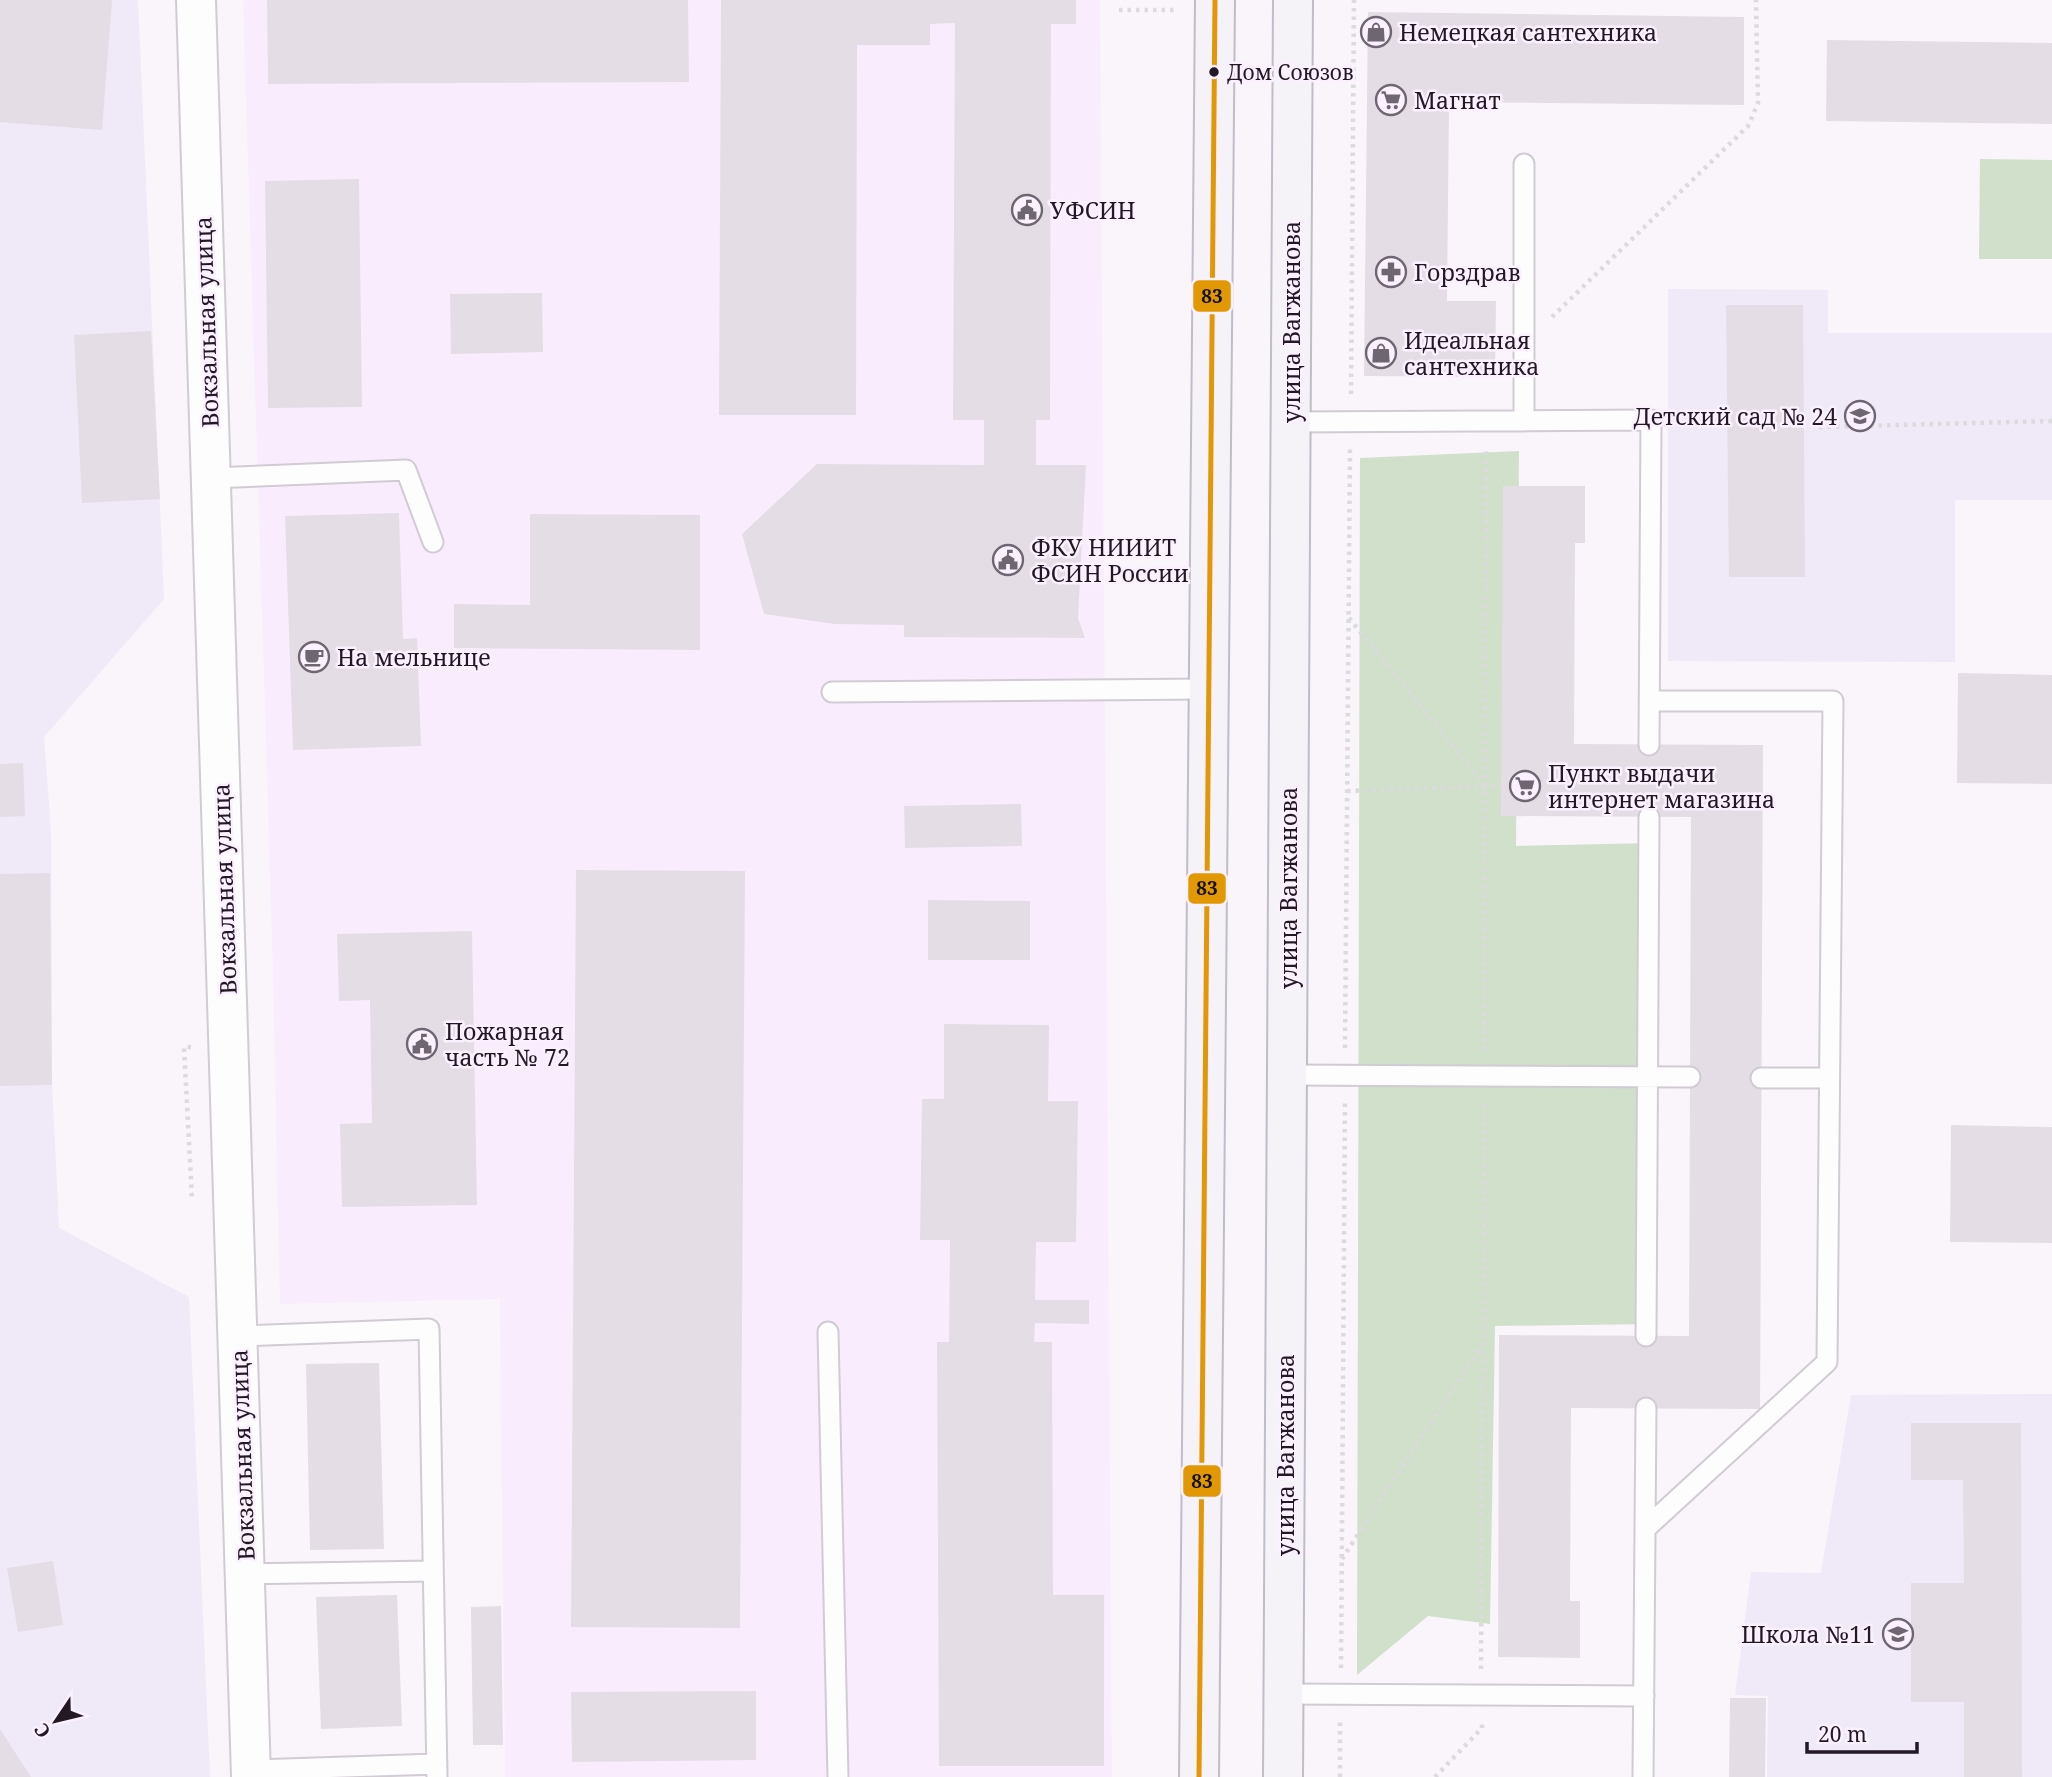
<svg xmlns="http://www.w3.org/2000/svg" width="2052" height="1777" font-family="'Noto Serif',serif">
<rect width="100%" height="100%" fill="#faf4fb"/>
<path fill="#f9edfd" d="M243,0H1100L1112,1777H505L500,1299L280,1304L272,936Z"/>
<path fill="#f0e9f8" d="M0,0H138L164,599L44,737L51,831L52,1085L59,1228L189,1297L210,1777H0Z
M1668,289L1828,290V333H2052V500H1955V662L1668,661Z
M2052,1394V1777H1767L1768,1696L1735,1695L1751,1572L1821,1573L1851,1395Z"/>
<path fill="#d0e0ca" d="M1980,159L2052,160V259H1979Z
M1519,451L1516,846L1655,843L1651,1324L1495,1326L1490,1624L1428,1616L1357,1675L1360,458Z"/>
<path fill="#e4dde6" d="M0,0H112L102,130L0,122Z
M267,0H688L689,82L268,84Z
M721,0H1076V24H1051L1050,420H1036V465H1086L1078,618L1085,638L904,637V625L835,624L764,614L742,534L817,464L984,465V420H953L955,23L930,24V45H857L856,415H719Z
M1368,12L1744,17V105L1449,102L1447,301H1496L1495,377L1364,376Z
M1827,40L2052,43V124L1826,121Z
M359,179L362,407L268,408L265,181Z
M542,293L543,352L451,354L450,294Z
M1726,305H1803L1805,577H1729Z
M151,331L160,499L82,503L74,335Z
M1503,486H1585V543H1575L1574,744L1763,745L1760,1409L1571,1408L1570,1601H1580V1658L1498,1657L1499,1335L1689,1336L1691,817L1501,816Z
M399,513L403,639L417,638L421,746L293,750L285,516Z
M530,514L700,515V650L454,648V604L530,605Z
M1958,673L2052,675V784L1957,783Z
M23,763L25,816L0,817V764Z
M1021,804L1022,846L905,848L904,806Z
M576,870L745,871L740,1628L571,1627Z
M50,873L52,1085L0,1086V874Z
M928,900L1030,901V960H928Z
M472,931L477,1205L342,1207L340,1124L372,1123L370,1000L339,1001L337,934Z
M944,1024L1049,1025L1048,1101H1078L1076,1242H1036L1035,1300H1089V1324L1035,1323L1034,1342H1052L1053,1595H1104V1766H939L937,1342H949L950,1240H920L922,1099H944Z
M1951,1125L2052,1127V1243L1950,1242Z
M379,1363L384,1549L310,1550L306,1364Z
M1911,1423H2021L2022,1777H1964V1702H1911V1583H1964L1963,1480H1911Z
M53,1561L63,1625L18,1632L7,1568Z
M397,1595L402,1726L321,1729L316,1597Z
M501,1606L503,1745H473L471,1607Z
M756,1691V1760L572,1762L571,1692Z
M1730,1698H1766L1765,1777H1729Z
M0,1729L31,1777H0Z"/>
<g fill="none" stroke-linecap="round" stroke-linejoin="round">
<g stroke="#d1cbd3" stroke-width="23">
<path id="service" d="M1524,421V164
M1290,422L1651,420L1649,745
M211,478L406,470L433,542
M832,692L1209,689
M1287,1075L1690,1077
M1761,1078H1829
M828,1332L838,1777
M238,1336L429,1329L437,1777
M1646,1336L1649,817
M1645,1529L1827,1362L1833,701H1650
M245,1574L433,1571
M1283,1694L1644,1696
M251,1770L437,1764
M1643,1777L1646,1408"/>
</g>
<g stroke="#d1cbd3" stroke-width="42">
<path id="minor" d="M196,0L251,1777"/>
</g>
<g stroke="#c0bcc8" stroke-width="42">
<path id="primary" d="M1199,1777L1215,0
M1283,1777L1293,0"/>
</g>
<path stroke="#dbdadc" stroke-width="4.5" stroke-dasharray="3.5 5" stroke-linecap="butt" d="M1119,10H1174
M1552,317L1748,126L1758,103L1756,0
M1351,394L1354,0
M1819,427L2052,421
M1349,618L1485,786
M1347,791L1501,786
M191,1047H184L192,1199
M1345,1048L1350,448
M1484,1050L1486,449
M1342,1559L1482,1344
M1341,1668L1345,1102
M1481,1669L1484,1104
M1340,1777V1722
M1435,1777L1482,1728V1723"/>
<use href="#service" stroke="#fefdfe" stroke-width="19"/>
<use href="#minor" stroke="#fefdfe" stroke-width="38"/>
<use href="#primary" stroke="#f5f3f8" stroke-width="38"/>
<g stroke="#fbf1fe" stroke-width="10">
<path id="bus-1" d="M1199,1777L1215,0"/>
</g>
<use href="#bus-1" stroke="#e29804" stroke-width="5"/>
</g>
<defs>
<g id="shop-ring" transform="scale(1.575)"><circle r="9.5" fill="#fbf1fe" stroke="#6e6670" stroke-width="1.5"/><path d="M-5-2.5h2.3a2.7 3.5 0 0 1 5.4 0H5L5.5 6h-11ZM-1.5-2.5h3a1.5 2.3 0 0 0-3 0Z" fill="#6e6670"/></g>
<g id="supermarket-ring" transform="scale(1.575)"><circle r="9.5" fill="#fbf1fe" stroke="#6e6670" stroke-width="1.5"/><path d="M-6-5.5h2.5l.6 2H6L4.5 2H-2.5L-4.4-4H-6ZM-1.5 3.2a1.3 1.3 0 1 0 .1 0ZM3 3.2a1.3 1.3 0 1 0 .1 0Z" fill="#6e6670"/></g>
<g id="civic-ring" transform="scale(1.575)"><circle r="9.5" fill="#fbf1fe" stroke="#6e6670" stroke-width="1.5"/><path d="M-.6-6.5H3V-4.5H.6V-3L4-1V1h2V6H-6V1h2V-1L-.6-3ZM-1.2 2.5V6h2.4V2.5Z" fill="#6e6670"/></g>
<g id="pharmacy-ring" transform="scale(1.575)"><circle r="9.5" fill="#fbf1fe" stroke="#6e6670" stroke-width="1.5"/><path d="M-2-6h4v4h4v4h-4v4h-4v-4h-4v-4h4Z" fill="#6e6670"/></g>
<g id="school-ring" transform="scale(1.575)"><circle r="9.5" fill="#fbf1fe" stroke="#6e6670" stroke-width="1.5"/><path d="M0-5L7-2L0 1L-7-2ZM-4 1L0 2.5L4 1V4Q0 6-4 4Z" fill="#6e6670"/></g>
<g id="cafe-ring" transform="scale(1.575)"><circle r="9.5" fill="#fbf1fe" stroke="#6e6670" stroke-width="1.5"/><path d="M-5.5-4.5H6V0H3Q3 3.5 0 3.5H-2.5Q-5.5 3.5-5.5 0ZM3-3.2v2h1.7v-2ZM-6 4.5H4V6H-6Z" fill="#6e6670"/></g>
</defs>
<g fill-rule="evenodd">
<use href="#shop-ring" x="1376" y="32"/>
<use href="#supermarket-ring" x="1391" y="100"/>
<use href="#civic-ring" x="1027" y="210"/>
<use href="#pharmacy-ring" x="1391" y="272"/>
<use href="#shop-ring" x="1381" y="353"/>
<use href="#school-ring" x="1860" y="416"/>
<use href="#civic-ring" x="1008" y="560"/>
<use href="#cafe-ring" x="314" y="657"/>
<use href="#supermarket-ring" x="1525" y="786"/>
<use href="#civic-ring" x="422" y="1044"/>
<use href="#school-ring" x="1898" y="1634"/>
</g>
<circle fill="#221925" stroke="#fbf1fe" stroke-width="2.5" cx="1214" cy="72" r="6"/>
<g text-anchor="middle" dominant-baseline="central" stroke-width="5" stroke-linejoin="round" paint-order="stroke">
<g font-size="21" fill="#221925" stroke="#fbf1fe" text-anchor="start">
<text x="1227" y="72">Дом Союзов</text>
</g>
<g font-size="23" fill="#221925" stroke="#fbf1fe" text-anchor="start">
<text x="1399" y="32">Немецкая сантехника</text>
<text x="1414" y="100">Магнат</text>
<text x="1050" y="210">УФСИН</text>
<text x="1414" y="272">Горздрав</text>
<text x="1404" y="340">Идеальная<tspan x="1404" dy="26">сантехника</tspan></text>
<text x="1837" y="416" text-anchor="end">Детский сад № 24</text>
<text x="1031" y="547">ФКУ НИИИТ<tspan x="1031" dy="26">ФСИН России</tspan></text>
<text x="337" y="657">На мельнице</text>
<text x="1548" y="773">Пункт выдачи<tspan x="1548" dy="26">интернет магазина</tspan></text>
<text x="445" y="1031">Пожарная<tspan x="445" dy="26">часть № 72</tspan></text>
<text x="1875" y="1634" text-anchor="end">Школа №11</text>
</g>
<g font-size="23" fill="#221925" stroke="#fbf1fe">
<text transform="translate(206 322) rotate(-92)">Вокзальная улица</text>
<text transform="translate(1291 322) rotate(-90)">улица Вагжанова</text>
<text transform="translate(1288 888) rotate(-90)">улица Вагжанова</text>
<text transform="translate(224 889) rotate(-92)">Вокзальная улица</text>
<text transform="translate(242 1455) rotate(-92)">Вокзальная улица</text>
<text transform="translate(1285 1455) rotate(-90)">улица Вагжанова</text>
</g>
</g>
<g stroke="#fbf1fe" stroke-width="2.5">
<rect x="1192" y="279" width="40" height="34" rx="7" fill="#e29804"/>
<rect x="1187" y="872" width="40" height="33" rx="7" fill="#e29804"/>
<rect x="1182" y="1464" width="40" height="34" rx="7" fill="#e29804"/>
</g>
<g font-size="19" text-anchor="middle" font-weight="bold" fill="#111">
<text x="1212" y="303">83</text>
<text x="1207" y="895">83</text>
<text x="1202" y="1488">83</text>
</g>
<g transform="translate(56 1721) rotate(235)" stroke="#fbf1fe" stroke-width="5" paint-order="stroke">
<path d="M0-5L12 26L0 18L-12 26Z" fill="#221925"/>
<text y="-10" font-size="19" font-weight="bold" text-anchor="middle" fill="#221925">С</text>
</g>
<path d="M1807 1742v10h110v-10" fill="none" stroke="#221925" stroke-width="3.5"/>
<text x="1818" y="1742" font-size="21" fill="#221925" stroke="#fbf1fe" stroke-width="5" paint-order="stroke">20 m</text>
</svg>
